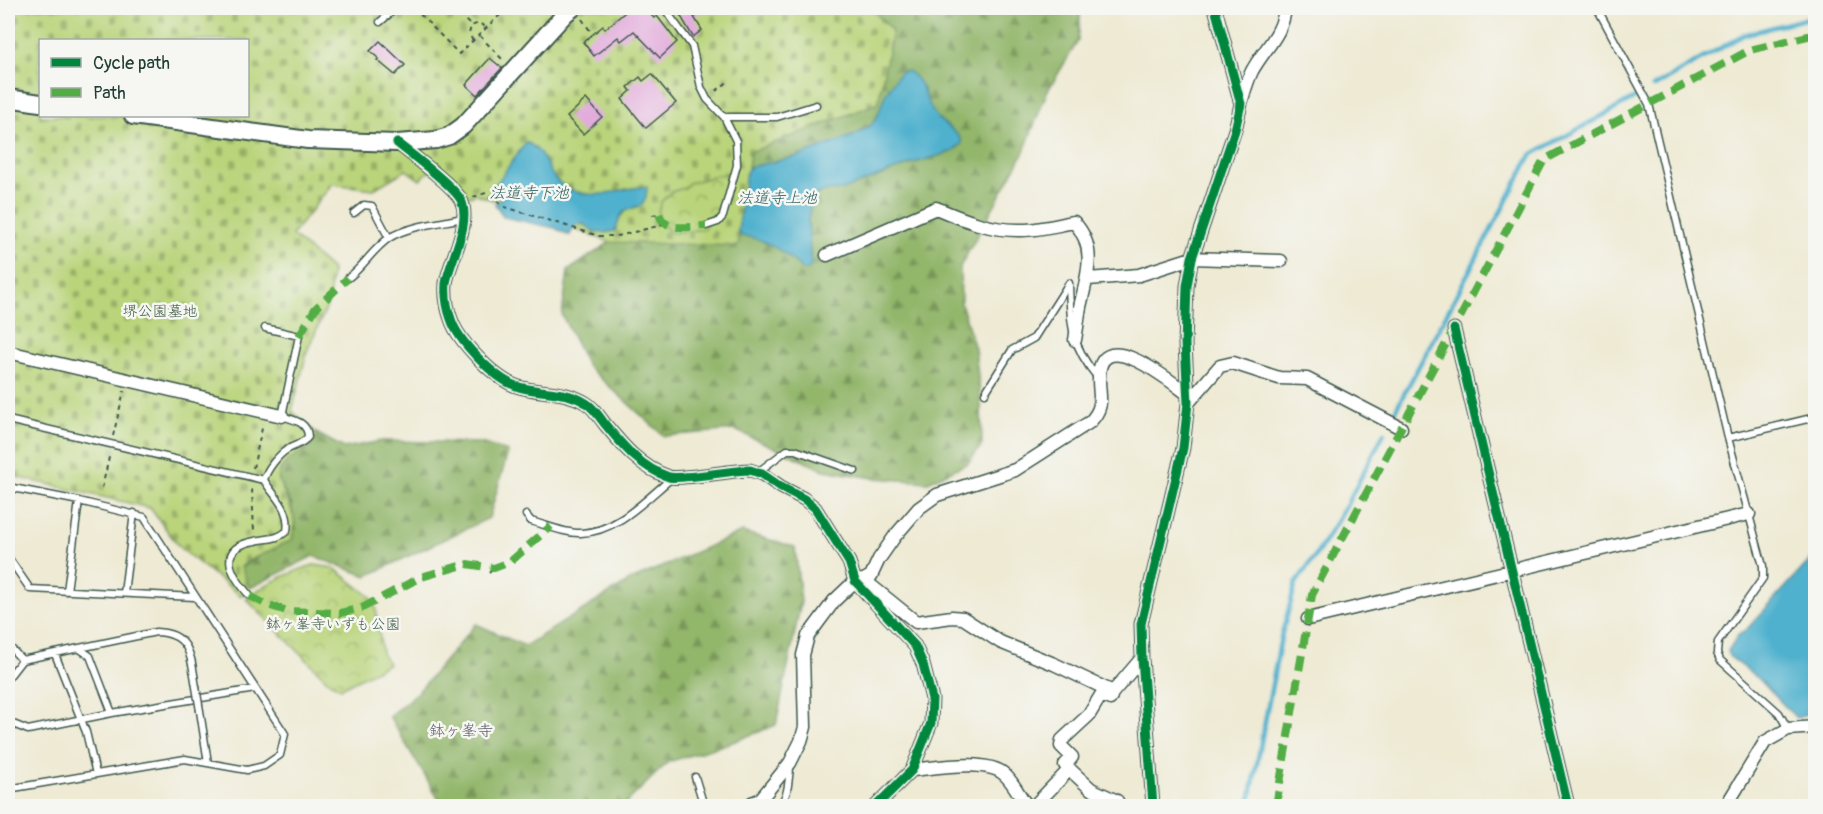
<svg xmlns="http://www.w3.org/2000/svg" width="1823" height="814" font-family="Pangolin,'Klee One',sans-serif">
<defs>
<pattern id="forest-firs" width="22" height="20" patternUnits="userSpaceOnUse" patternTransform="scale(1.5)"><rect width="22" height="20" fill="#92b66a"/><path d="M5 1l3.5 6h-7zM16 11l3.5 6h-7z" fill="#779558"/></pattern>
<pattern id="cemetery-stones" width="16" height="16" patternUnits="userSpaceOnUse" patternTransform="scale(1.5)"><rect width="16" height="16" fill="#b9d47a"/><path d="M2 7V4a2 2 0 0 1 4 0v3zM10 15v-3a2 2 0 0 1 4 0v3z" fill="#96ad65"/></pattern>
<pattern id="park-crowns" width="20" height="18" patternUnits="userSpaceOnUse" patternTransform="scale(1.5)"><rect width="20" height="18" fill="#b9d47a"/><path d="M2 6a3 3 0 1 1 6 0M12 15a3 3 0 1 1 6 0" fill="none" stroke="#96ad65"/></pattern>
</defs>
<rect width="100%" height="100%" fill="#f6f6f2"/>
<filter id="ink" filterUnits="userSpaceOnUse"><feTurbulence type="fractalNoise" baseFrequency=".0167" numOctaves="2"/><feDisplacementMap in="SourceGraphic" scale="12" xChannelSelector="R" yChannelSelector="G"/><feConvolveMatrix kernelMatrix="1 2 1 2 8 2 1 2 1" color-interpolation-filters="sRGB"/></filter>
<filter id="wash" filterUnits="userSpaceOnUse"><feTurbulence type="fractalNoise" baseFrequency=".008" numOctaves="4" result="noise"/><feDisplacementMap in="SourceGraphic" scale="24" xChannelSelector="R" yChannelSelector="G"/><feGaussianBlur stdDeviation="1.35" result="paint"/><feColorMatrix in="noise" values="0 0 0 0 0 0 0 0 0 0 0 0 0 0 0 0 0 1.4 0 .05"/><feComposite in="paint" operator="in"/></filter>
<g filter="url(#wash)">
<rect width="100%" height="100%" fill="#eeead4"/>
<path fill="url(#forest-firs)" stroke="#587a4f" stroke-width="1.5" d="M871,8H1081L1078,41L1047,92L1023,154L960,267L961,303L975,349L981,403L982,445L968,463L928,482L874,478L824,470L735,430L664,436L587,366L562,315L568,271L610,242L738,245L750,152L878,103L892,31Z
M316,433L344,448L382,441L481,443L508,452L489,518L367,576L313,556L250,588L241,568L296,529L291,505L279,481L278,475L286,461L317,440Z
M742,532L795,547L801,602L776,725L730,743L668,762L623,806H443L389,716L418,692L476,624L525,646L631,580Z"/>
<path fill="url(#cemetery-stones)" stroke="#6c8857" stroke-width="1.5" fill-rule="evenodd" d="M8,8H871L892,31L878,103L750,152L738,246L610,242L476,194L466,197L443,168L427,173L420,180L406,170L374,189L332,184L292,235L332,270L329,302L307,351L292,411L316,433L317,439C307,455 287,453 279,473C274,487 303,511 292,540L248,561L241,567L250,588L241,596L180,548L150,508L8,475ZM40,40H248V116H40Z"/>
<path fill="url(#park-crowns)" stroke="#6c8857" stroke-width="1.5" d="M723,174L727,179C723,196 722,213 706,222L704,229L672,233L661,223L658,212L661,202L671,192L684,188L689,183Z
M314,565L334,568L371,597L376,609L382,653L388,664L341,688L329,682L246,599C262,585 293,571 314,565Z"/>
<path fill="#4fb1ce" stroke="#377781" stroke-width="1.5" d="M908,71C926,83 924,101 936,116C943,125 961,133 962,143L954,151L908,165L843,190L825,191L817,194L811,202L808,221L811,266L807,270H803C789,255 762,236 741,236L738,231L746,172L750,167L799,156L855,135L870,126L877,117L886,93L900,72Z
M526,142C540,148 545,162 552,174C557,183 565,187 574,191C604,201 619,186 647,187L646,198L642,205L625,211L620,217L615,231C597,235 596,233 582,223L574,226L570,235H568L555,228L504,217L495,204L501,199L494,187Z
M1815,555V713L1796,718L1759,679L1729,656L1728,651L1738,635L1745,631Z"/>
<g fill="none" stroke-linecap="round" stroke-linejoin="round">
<path stroke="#4fb1ce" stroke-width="4.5" d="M1653,87L1743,35L1816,16
M1395,411L1531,155L1635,98
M1249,806L1281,637L1296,583L1320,549L1347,504L1384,433"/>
</g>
<g id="blocks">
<path fill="#e2abdc" d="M630,8H644L654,18L657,16L677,42L660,58L634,31L621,41L618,37L594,56L583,42L603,26L605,29Z
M676,8H711L694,17L702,30L693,37Z
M380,41L405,65L395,75L377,60L379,59L370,51Z
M490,58L502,68L477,95L466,85Z
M652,74L676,103L646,128L622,99L631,91L628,87L640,77L643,81Z
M586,99L602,117L583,134L567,117Z"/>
</g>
</g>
<g filter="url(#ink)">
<use href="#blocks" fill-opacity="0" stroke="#3e574c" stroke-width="1.5"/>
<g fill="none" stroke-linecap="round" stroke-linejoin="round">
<g stroke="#3e574c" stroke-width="9">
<path id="lane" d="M664,8L692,46L701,87L707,99L724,117H777L816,105
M1597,8L1649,104L1728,438L1763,566V578L1718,642L1717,653L1720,660L1779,713L1788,729
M380,22L396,8
M354,213L364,205L372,206L389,238
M706,226L718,222L723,216L737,165L736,141L724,117
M348,278C363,267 373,249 389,238C407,226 441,223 463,218
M985,393L1012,350L1034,338L1069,283C1070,324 1071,346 1098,378
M8,420L264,480
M1728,438L1816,417
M758,472L787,450H795L855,471
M8,487L79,501L144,517L285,734L280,755L264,766L247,770L185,759L8,789
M526,515L531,521C546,525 566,534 581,533C617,532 646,499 672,478
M8,557L30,589L195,597
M67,591L79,501
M124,593L134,513
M250,596C231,575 215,548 255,541C268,538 277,540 287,531C291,508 273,496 264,480C267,469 278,455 288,449C296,445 302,444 308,437C308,422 294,420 282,416L299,336L265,328
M8,645L22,660L8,678
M80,649L90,656L112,713
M55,654L86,732L96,774
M22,660L156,632C192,633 191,659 196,687
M200,711L208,763
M8,722L28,730L112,713L255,689
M695,777L704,806
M744,806L751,800L759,797
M778,806C789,797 788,782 790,768"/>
</g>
<g stroke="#3e574c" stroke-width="15">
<path id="street" d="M1241,103C1244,93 1247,81 1252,71C1264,49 1283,34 1285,8
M397,143C411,154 454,186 461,200C472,223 450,260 446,283C445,295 447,308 451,319C458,341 494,378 516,386C539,394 564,389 586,403C593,407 599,416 604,423C622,445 641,468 669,477C682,480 732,470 750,470L762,474L781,487L804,499L815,508L849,562L855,581L915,646L923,664L932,699L931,723L912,770L876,806
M827,255L936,208C964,220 992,231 1022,230C1039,230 1057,225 1074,222C1098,248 1087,276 1080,307C1078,318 1077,329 1075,340
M1088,279L1139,275L1192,258L1281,261
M1454,329L1568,806
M8,352L282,416
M1188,403L1220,366L1233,363L1279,378L1307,379L1401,428
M864,580L916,622L952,617L963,618L1000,642L1054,664L1113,692L1142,658
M1308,619L1749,514
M1112,693L1110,699L1101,695L1089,715L1062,740L1061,746L1072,757L1065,765L1091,789L1117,801L1119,806
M912,770C935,768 988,758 1005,775C1014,783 1020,797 1027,806
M755,806L790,763L801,741L805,727L803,655L808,636L834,601L855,581L864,580L871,576L879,559L895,536L919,508L937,495L1015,470L1090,422C1105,406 1099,399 1099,379C1098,322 1170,381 1188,394
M1034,806L1070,769
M1153,806L1142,658L1141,624L1183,448L1188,403L1185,344L1187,286L1192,258L1235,130L1241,104L1215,8
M1726,806L1765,742L1788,729L1816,727"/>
</g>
<g stroke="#3e574c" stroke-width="20">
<path id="secondary" d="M8,98L40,103
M133,116L308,140L397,143L436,140L449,136L463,126L566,13L573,8"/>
</g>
<path stroke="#3e574c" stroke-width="2" stroke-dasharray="4.5 4.5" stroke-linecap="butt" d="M414,8L459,54L502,13L497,8
M453,8L471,26
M582,19L591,32
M480,36L503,60
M473,41L469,34L471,26L479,23L485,27
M716,91L730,80
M473,197L486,193L505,207L599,236H618L666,224
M652,215L659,214
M113,436L124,391
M253,468L263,424
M102,488L110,453
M252,489L254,531
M489,573L494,568"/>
<use href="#lane" stroke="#fff" stroke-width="6"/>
<use href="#street" stroke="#fff" stroke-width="12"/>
<use href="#secondary" stroke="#fff" stroke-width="16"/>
<g stroke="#3e574c" stroke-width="9" stroke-linecap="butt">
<path id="lane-bridge" d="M196,687L200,711"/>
</g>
<use href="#lane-bridge" stroke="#fff" stroke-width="6"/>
<path stroke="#52ad45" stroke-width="8" stroke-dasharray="15 8" stroke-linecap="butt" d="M659,214C665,233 690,226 706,226
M299,336L315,309L348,278
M250,596L265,604L287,611L340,613L362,608L421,577L467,564L494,568L510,562L551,526
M1276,806L1312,595L1544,160L1750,50L1816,34"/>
<g stroke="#f6f6f2" stroke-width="13">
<path id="cycleway" d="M397,143C411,154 454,186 461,200C472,223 450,260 446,283C445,295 447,308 451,319C458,341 494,378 516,386C539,394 564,389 586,403C593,407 599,416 604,423C622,445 641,468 669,477C682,480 732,470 750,470L762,474L781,487L804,499L815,508L849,562L855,581L915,646L923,664L932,699L931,723L912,770L876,806
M1454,329L1568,806
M1153,806L1142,658L1141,624L1183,448L1188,403L1185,344L1187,286L1192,258L1235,130L1241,104L1215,8"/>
</g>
<use href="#cycleway" stroke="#00873e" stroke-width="9"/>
</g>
</g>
<g text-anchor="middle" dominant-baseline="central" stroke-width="5" stroke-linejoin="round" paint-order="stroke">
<g font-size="15" fill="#3e5b42" stroke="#f6f6f2">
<text x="160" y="311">堺公園墓地</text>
<text x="333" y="624">鉢ヶ峯寺いずも公園</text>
</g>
<g font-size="16" font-style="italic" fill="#2d6062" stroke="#f6f6f2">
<text x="529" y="193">法道寺下池</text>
<text x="777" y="198">法道寺上池</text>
</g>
<g font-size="16" fill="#63646f" stroke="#f6f6f2">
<text x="461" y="731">鉢ヶ峯寺</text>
</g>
</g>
<rect width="1823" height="814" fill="none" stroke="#f6f6f2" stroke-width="30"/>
<rect x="39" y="39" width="210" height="78" fill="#f6f6f2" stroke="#a0aca6" stroke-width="1.5"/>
<rect x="51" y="58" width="30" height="9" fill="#00873e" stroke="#a0aca6" stroke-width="1.5"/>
<text x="93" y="69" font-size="18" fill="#1f3d34">Cycle path</text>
<rect x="51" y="88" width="30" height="9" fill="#52ad45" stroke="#a0aca6" stroke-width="1.5"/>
<text x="93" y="99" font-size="18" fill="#1f3d34">Path</text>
</svg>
